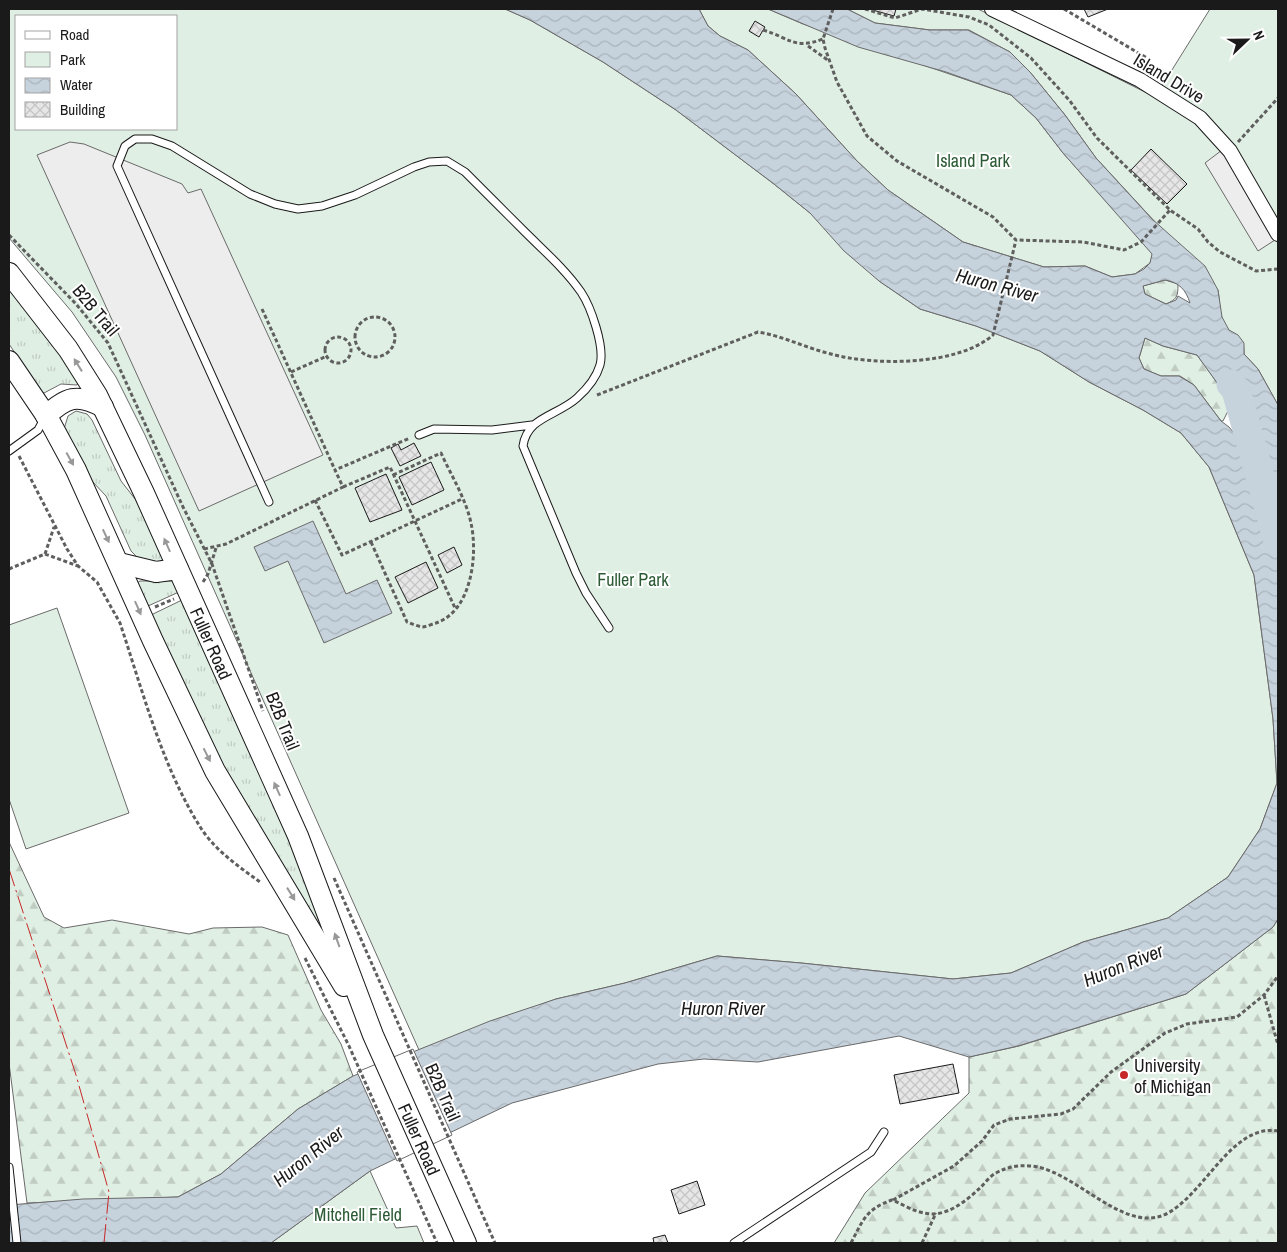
<svg xmlns="http://www.w3.org/2000/svg" width="1287" height="1252" font-family="'Archivo Narrow',sans-serif">
<defs>
<pattern id="grass-tufts" width="24" height="20" patternUnits="userSpaceOnUse" patternTransform="scale(1.25)"><rect width="24" height="20" fill="#e0efe3"/><path d="M3 7l-1-3M5 7V3M7 7l1-3M15 17l-1-3M17 17v-4M19 17l1-3" fill="none" stroke="#c0ccc2"/></pattern>
<pattern id="forest-firs" width="22" height="20" patternUnits="userSpaceOnUse" patternTransform="scale(1.25)"><rect width="22" height="20" fill="#e0efe3"/><path d="M5 1l3.5 6h-7zM16 11l3.5 6h-7z" fill="#c0ccc2"/></pattern>
<pattern id="water-waves" width="16" height="10" patternUnits="userSpaceOnUse" patternTransform="scale(1.25)"><rect width="16" height="10" fill="#c6d2dc"/><path d="M0 5q4-4 8 0t8 0" fill="none" stroke="#aab4bc"/></pattern>
<pattern id="building-cross-hatch" width="8" height="8" patternUnits="userSpaceOnUse" patternTransform="scale(1.25)"><rect width="8" height="8" fill="#e6e6e6"/><path d="M0 0l8 8M0 8l8-8" fill="none" stroke="#c5c5c5"/></pattern>
</defs>
<rect width="100%" height="100%" fill="#fff"/>
<path fill="url(#grass-tufts)" stroke="#6a6a6a" d="M9,289L48,336L79,382L77,385L61,384L44,393L41,392L9,344Z
M76,411L87,414L92,420L121,481L139,504L164,559L157,563L139,559L131,551L106,496L91,480L64,429L68,416Z
M140,581H173L179,592L148,606L137,583Z
M182,600L314,891L334,958L311,911L221,764L151,615Z"/>
<path fill="url(#forest-firs)" stroke="#6a6a6a" d="M1165,280L1178,284C1178,297 1177,299 1166,304L1145,294L1143,286Z
M1145,338L1163,346L1197,355L1232,403L1223,421H1221L1194,385L1180,376H1161L1144,369L1139,358Z
M9,842L44,917L64,928L112,920L189,934L213,928L262,927L288,935L321,1010L341,1044L353,1076L298,1109L221,1174L178,1197L27,1203L9,1063Z
M1278,919V1243H834L865,1193L969,1093V1057L1019,1046L1186,994L1273,927Z"/>
<path fill="#e0efe3" stroke="#6a6a6a" fill-rule="evenodd" d="M9,9H505L530,20L603,62L676,110L774,184L810,213L879,281L920,309L976,326L1040,351L1089,382L1143,410L1181,433L1209,467L1254,575L1273,719L1277,783L1260,829L1228,877L1168,918L1083,942L1011,973L953,979L801,963L717,956L625,983L556,999L419,1050L145,435L116,377L72,312L9,238ZM16,16H176V129H16Z
M699,9H768L803,24L1011,95L1036,118L1063,153L1153,254L1150,263L1135,274L1112,277L1085,266L1044,267L963,242L888,190L857,161L796,94L748,50L720,36L708,26Z
M847,9H978L1155,97L1210,9H1278V405L1258,369L1244,354C1244,335 1239,341 1228,329C1219,320 1220,302 1218,290L1096,158L1065,115L1030,72L1010,52L969,30H930L875,23Z
M57,608L129,813L26,849L9,799V625Z
M370,1171L396,1228L417,1226L424,1243H271Z"/>
<path fill="#ededed" stroke="#6a6a6a" d="M70,142L84,144L182,184L188,193L201,189L323,455L199,511L37,155Z
M1226,147L1278,238L1258,251L1205,163Z"/>
<path fill="url(#water-waves)" stroke="#6a6a6a" fill-rule="evenodd" d="M505,9H699L708,26L720,36L748,50L796,94L857,161L888,190L963,242L1044,267L1085,266L1112,277L1135,274L1144,269L1150,263L1152,254L1063,153L1036,118L1011,95L946,72L858,47L768,9H847L875,23L930,30H968L1010,52L1030,72L1065,115L1096,158L1152,219L1205,266L1218,290L1222,317L1229,330L1238,335L1244,343V354L1258,369L1278,405V919L1273,927L1186,994L1018,1046L969,1057L899,1036L758,1062L704,1059L658,1064L512,1103L370,1171L271,1243H9V1205L83,1199L178,1197L221,1174L298,1109L353,1076L490,1021L556,999L625,983L717,956L801,963L953,979L1011,973L1083,942L1168,918L1228,877L1260,829L1277,783L1273,719L1254,575L1209,467L1181,433L1143,410L1089,382L1040,351L976,326L920,309L879,281L844,251L810,213L774,184L676,110L603,62L530,20ZM1165,280C1179,282 1186,290 1190,303L1178,296L1176,300L1166,304L1145,294L1143,286ZM1145,338L1163,346L1197,355L1251,430L1252,455L1229,427L1221,421L1194,385L1179,376H1161L1144,369L1139,358Z
M313,521L346,594L377,580L392,613L324,643L288,561L265,571L254,547Z"/>
<path fill="#fff" stroke="#6a6a6a" d="M413,1049L452,1135L397,1161L357,1072Z"/>
<g fill="none" stroke-linecap="round" stroke-linejoin="round">
<path stroke="#c6d2dc" stroke-width="29" d="M1231,384L1236,390L1278,541"/>
</g>
<path fill="url(#building-cross-hatch)" stroke="#1a1a1a" d="M869,9H896L894,16Z
M1084,9H1108L1088,17Z
M755,21L765,27L759,37L749,31Z
M1151,149L1187,184L1167,204L1131,170Z
M414,443L421,456L400,466L391,448L398,444L401,450Z
M431,462L444,490L412,505L399,477Z
M386,474L402,510L370,522L355,488Z
M454,547L462,565L447,573L438,555Z
M426,562L438,588L408,603L395,577Z
M953,1064L959,1093L900,1104L894,1075Z
M697,1181L705,1205L679,1214L671,1190Z
M665,1235L668,1243H654L653,1238Z"/>
<g fill="none" stroke-linecap="round" stroke-linejoin="round">
<g stroke="#1a1a1a" stroke-width="9">
<path id="service" d="M419,435L434,429L492,430L532,425
M9,451L38,430L44,419
M269,502L117,166L125,146L135,139H152L172,146L250,194L275,204L298,209L322,206L355,195L414,167L429,162L447,161L465,172C485,192 504,211 524,231C544,251 565,269 581,292C591,307 605,347 600,365C596,379 587,389 577,398C557,416 527,417 523,446L576,573L586,593L609,628
M9,1167L17,1243
M734,1243L871,1152L884,1132"/>
</g>
<g stroke="#1a1a1a" stroke-width="16">
<path id="minor" d="M992,9L1140,80L1200,118L1230,151L1278,234"/>
</g>
<g stroke="#1a1a1a" stroke-width="22">
<g id="secondary">
<path id="s1" d="M9,273L68,349L97,395L144,493L298,836L373,1035L466,1243"/>
<path d="M9,361L49,420L76,470L153,641L215,771L344,986"/>
<path d="M46,416C66,397 77,393 103,407"/>
<path d="M119,563L156,572L178,569"/>
</g>
</g>
<path stroke="#5f5f5f" stroke-width="3" stroke-dasharray="4 2.5" stroke-linecap="butt" d="M833,9L823,39L825,48L837,82L867,136L897,161L993,217L1016,240L1083,242L1124,250L1141,242L1170,210
M865,9L895,18L922,9L969,17L989,25L1031,58L1070,101L1097,138L1170,210L1198,229L1208,242L1220,252L1256,271L1278,269
M1064,9L1152,61
M763,30C790,38 794,50 823,39
M808,46L829,61
M1238,142L1278,98
M9,235L76,304L108,343L183,507L212,564L263,711
M262,309L335,470
M355 337a20 20 0 1 1 40 0a20 20 0 1 1-40 0Z
M325 350a13 13 0 1 1 26 0a13 13 0 1 1-26 0Z
M291,372L327,356
M597,395L758,332C783,336 806,348 831,354C874,366 958,366 993,335L1016,240
M19,456L67,549L78,566L97,582L120,623C142,689 162,766 199,825C213,849 238,866 260,882
M343,487L390,467L455,608
M315,500L342,555L462,499
M371,542L407,622C412,624 417,626 422,627C426,627 432,624 436,623C472,611 478,554 471,523C466,499 451,475 441,453L393,475
M204,549L226,544L343,487L335,470L410,438
M45,554L54,527
M9,569L45,554L78,566
M203,582L208,574L216,548
M155,607L174,599
M334,878L495,1243
M305,958L349,1046L437,1243
M1264,995L1278,1045
M893,1200L954,1166L982,1141L994,1125L1010,1119L1061,1114L1073,1109L1111,1072L1165,1033L1187,1024L1237,1017L1264,995L1278,976
M851,1243C863,1220 866,1209 892,1200C902,1204 913,1211 924,1213C945,1218 965,1202 980,1188C985,1183 990,1176 996,1173C1007,1167 1017,1165 1029,1166C1072,1167 1121,1233 1164,1215C1204,1197 1231,1123 1278,1131
M922,1243L936,1213"/>
<use href="#service" stroke="#fff" stroke-width="7"/>
<use href="#minor" stroke="#fff" stroke-width="14"/>
<use href="#secondary" stroke="#fff" stroke-width="20"/>
<path stroke="#c62828" stroke-width="1" stroke-dasharray="18 4 2.5 4" stroke-linecap="butt" d="M9,869L76,1075L109,1192L104,1243"/>
</g>
<defs><path id="oneway-solid" d="M-6-.8H1V-3.2L6.5 0L1 3.2V.8H-6Z" transform="scale(1.25)"/></defs>
<g fill="#989898">
<use href="#oneway-solid" transform="translate(78 365) rotate(-122)"/>
<use href="#oneway-solid" transform="translate(70 459) rotate(61)"/>
<use href="#oneway-solid" transform="translate(106 536) rotate(65)"/>
<use href="#oneway-solid" transform="translate(167 545) rotate(-114)"/>
<use href="#oneway-solid" transform="translate(138 608) rotate(66)"/>
<use href="#oneway-solid" transform="translate(207 755) rotate(63)"/>
<use href="#oneway-solid" transform="translate(277 789) rotate(-114)"/>
<use href="#oneway-solid" transform="translate(291 894) rotate(58)"/>
<use href="#oneway-solid" transform="translate(337 940) rotate(-110)"/>
</g>
<circle fill="#c62828" stroke="#fff" stroke-width="2" cx="1124" cy="1075" r="5"/>
<g text-anchor="middle" dominant-baseline="central" stroke-width="4" stroke-linejoin="round" paint-order="stroke">
<g font-size="18" fill="#1a1a1a" stroke="#fff">
<text transform="translate(1169 78) rotate(31)">Island Drive</text>
<text transform="translate(96 310) rotate(50)">B2B Trail</text>
<text stroke="none"><textPath href="#s1" startOffset="424">Fuller Road</textPath></text>
<text transform="translate(283 721) rotate(68)">B2B Trail</text>
<text transform="translate(443 1092) rotate(66)">B2B Trail</text>
<text stroke="none"><textPath href="#s1" startOffset="962">Fuller Road</textPath></text>
</g>
<g font-size="18" fill="#2b5a34" stroke="#fff">
<text x="973" y="160">Island Park</text>
<text x="633" y="579">Fuller Park</text>
<text x="358" y="1214">Mitchell Field</text>
</g>
<g font-size="18" fill="#1a1a1a" stroke="#fff" text-anchor="start">
<text x="1134" y="1065">University<tspan x="1134" dy="21">of Michigan</tspan></text>
</g>
<g font-size="19" font-style="italic" fill="#1a1a1a" stroke="#fff">
<text transform="translate(997 285) rotate(15)">Huron River</text>
<text transform="translate(1123 965) rotate(-22)">Huron River</text>
<text x="723" y="1008">Huron River</text>
<text transform="translate(308 1156) rotate(-39)">Huron River</text>
</g>
</g>
<rect width="1287" height="1252" fill="none" stroke="#1a1a1a" stroke-width="20"/>
<rect x="15" y="15" width="162" height="115" fill="#ffffff" stroke="#a3a3a3"/>
<rect x="25" y="31" width="25" height="8" fill="#ffffff" stroke="#a3a3a3"/>
<text x="60" y="40" font-size="15" fill="#1a1a1a">Road</text>
<rect x="25" y="52" width="25" height="15" fill="#e0efe3" stroke="#a3a3a3"/>
<text x="60" y="65" font-size="15" fill="#1a1a1a">Park</text>
<rect x="25" y="78" width="25" height="15" fill="url(#water-waves)" stroke="#a3a3a3"/>
<text x="60" y="90" font-size="15" fill="#1a1a1a">Water</text>
<rect x="25" y="102" width="25" height="15" fill="url(#building-cross-hatch)" stroke="#a3a3a3"/>
<text x="60" y="115" font-size="15" fill="#1a1a1a">Building</text>
<g transform="translate(1247 40) rotate(68)" stroke="#ffffff" stroke-width="4" paint-order="stroke">
<path d="M0-4L9 19L0 12L-9 19Z" fill="#1a1a1a"/>
<text y="-8" font-size="14" font-weight="bold" text-anchor="middle" fill="#1a1a1a">N</text>
</g>
</svg>
